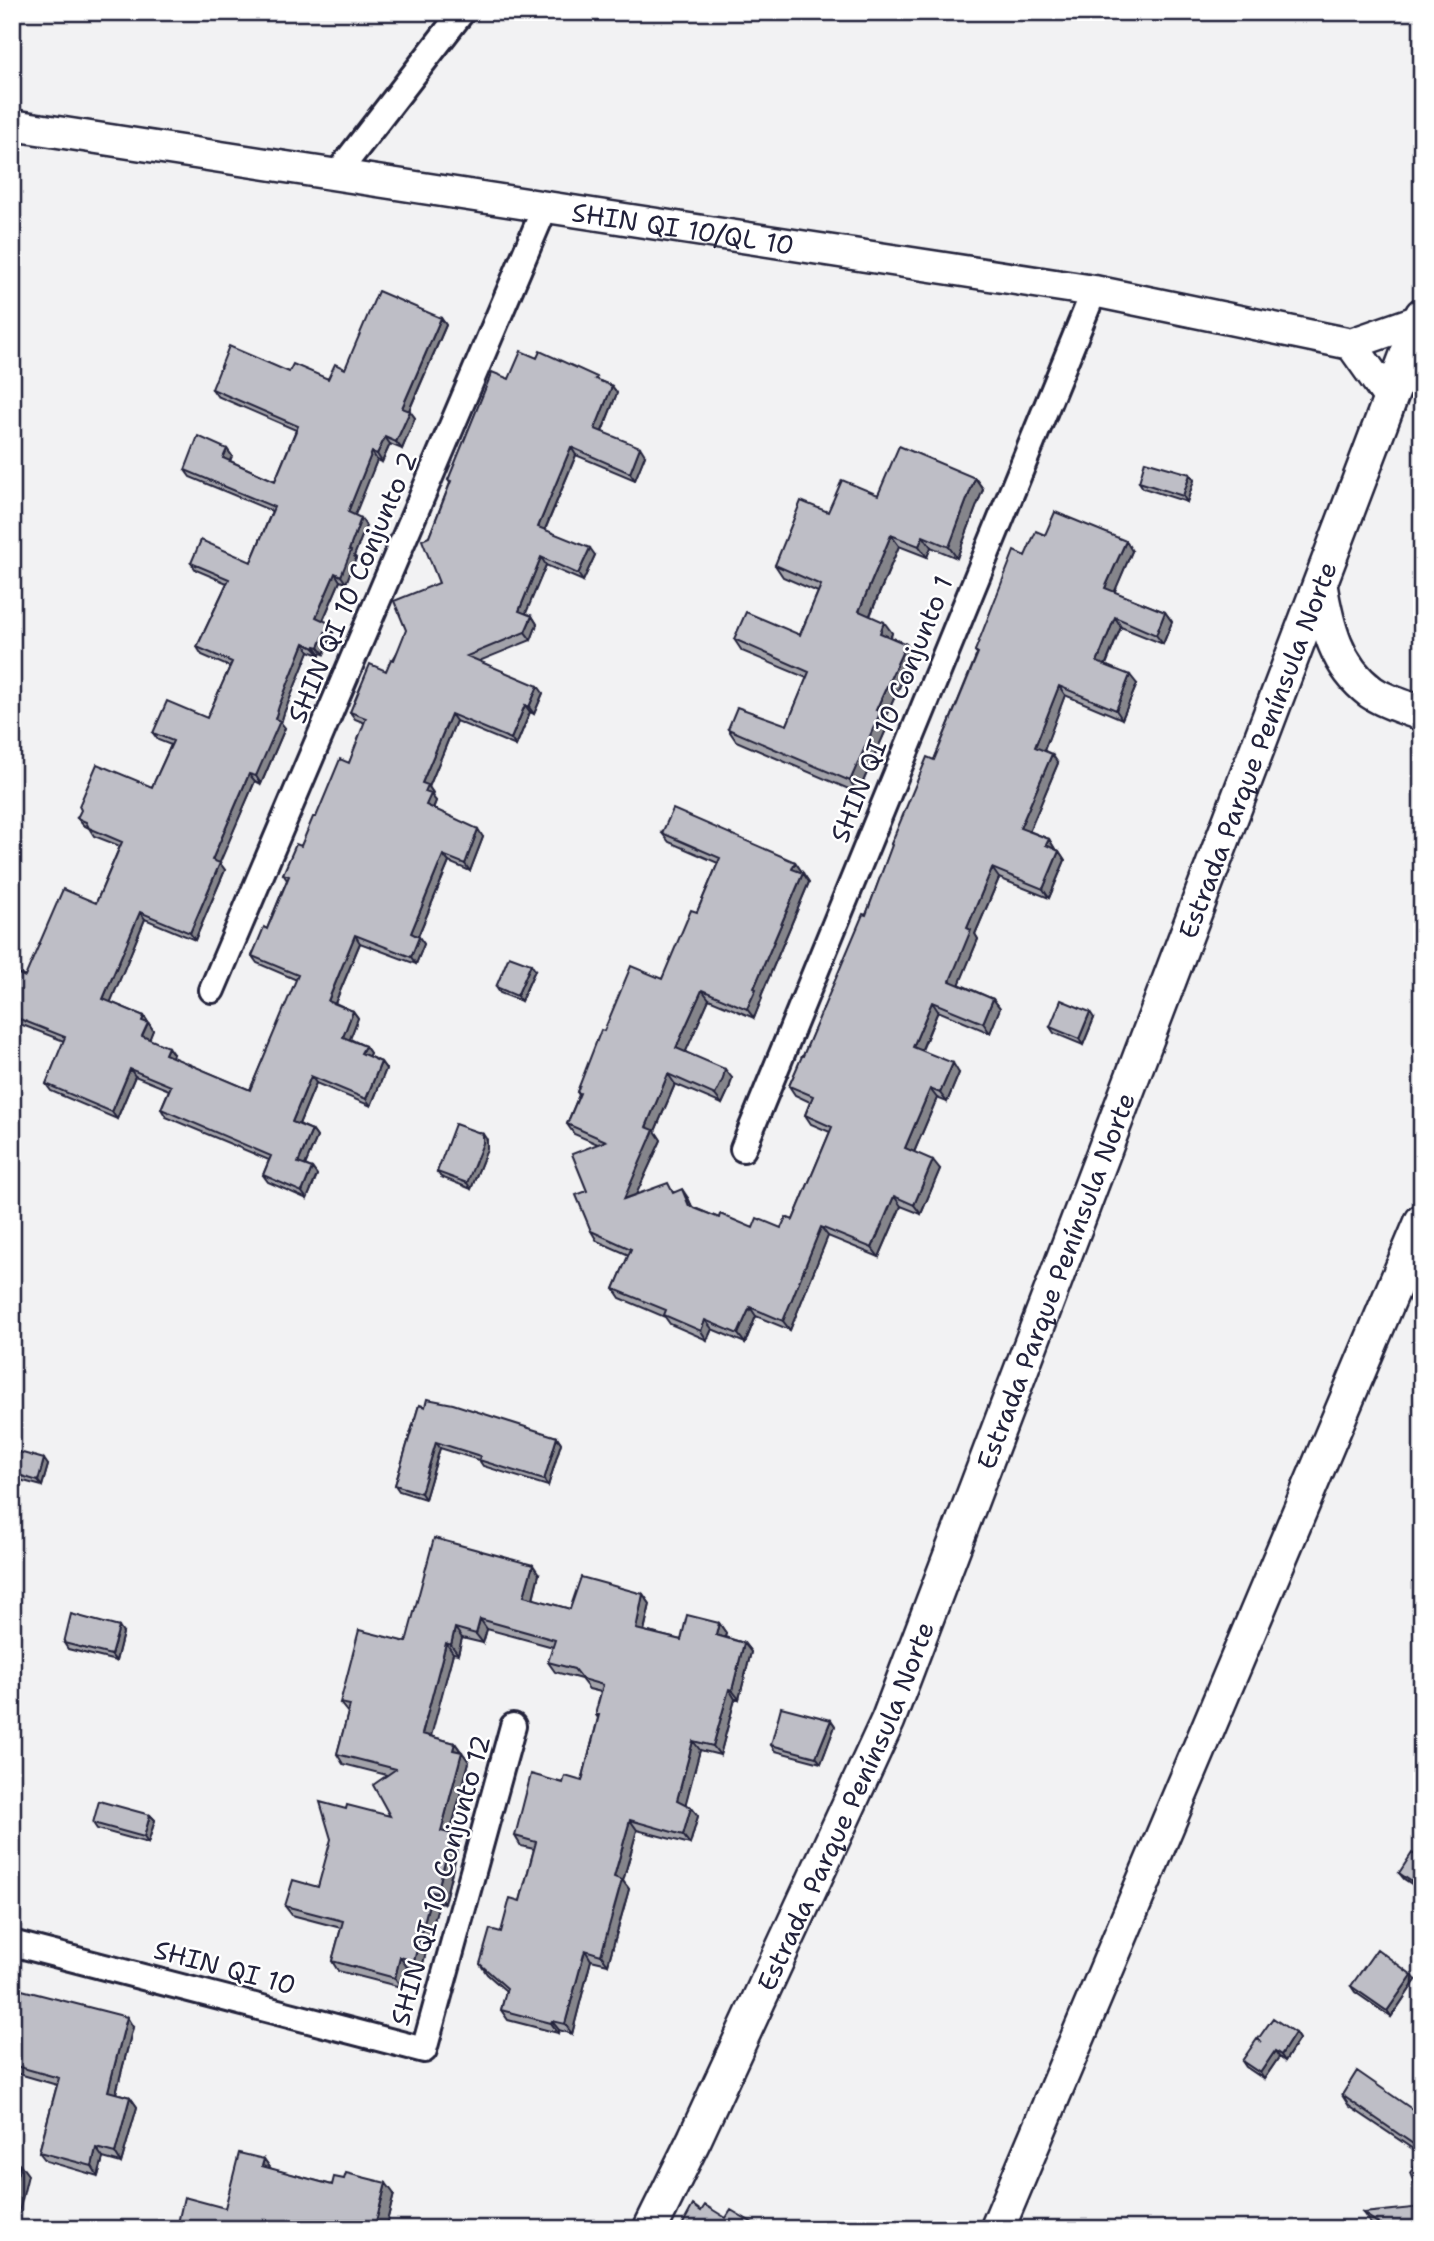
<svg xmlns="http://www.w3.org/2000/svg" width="1434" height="2241" font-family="'Shantell Sans',sans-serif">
<rect width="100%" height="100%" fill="#f2f2f3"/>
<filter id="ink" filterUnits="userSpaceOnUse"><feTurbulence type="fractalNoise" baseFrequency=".0143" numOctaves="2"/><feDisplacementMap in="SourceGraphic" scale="14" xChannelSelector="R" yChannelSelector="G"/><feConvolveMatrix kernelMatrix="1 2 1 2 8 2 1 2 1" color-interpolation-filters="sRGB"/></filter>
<g filter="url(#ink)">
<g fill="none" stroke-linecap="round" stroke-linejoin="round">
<g stroke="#22223b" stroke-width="30">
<path id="minor" d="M336,175L462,12
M212,990L545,207
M743,1149L1094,291
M12,1943L424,2050L513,1726"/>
</g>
<g stroke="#22223b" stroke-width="35">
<g id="tertiary">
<path id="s1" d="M12,125L1094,291L1351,344L1420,320"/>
<path d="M1351,344L1390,399"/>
</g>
</g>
<g stroke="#22223b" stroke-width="38">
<g id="secondary">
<path d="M1320,585C1327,626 1336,666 1371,692C1385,702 1406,707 1422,714"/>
<path id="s2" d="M650,2229L695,2138L888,1720L1422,315"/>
<path d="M997,2229L1422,1221"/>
</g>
</g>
<use href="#minor" stroke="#fff" stroke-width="24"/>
<use href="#tertiary" stroke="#fff" stroke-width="30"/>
<use href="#secondary" stroke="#fff" stroke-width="33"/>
</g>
<path fill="#a3a3aa" stroke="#22223b" stroke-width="2" d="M441,318L446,325L409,411L415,418L402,449L390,444L382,462L377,460L354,515L366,526L354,556L356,558L346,583L340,581L323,620L334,630L324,654L320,653V655L309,651L284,713L281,723L285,728L261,784L255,781L219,863L225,870L195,940L145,919L110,1002L144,1016L153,1030L149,1039L173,1054L171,1057L250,1090L297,980L257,963L252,956L267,929L287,880L283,874L301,846L316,817L349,763L365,723L355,719L350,712L386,671L439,583L429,537L450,483L448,480L509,379L600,381L612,386L617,393L602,432L645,455L635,480L576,455L545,530L595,555L583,581L546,565L525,613L532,616L537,624L531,640L479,661L543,693L534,714L530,712L516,746L456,721L429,787L433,793L432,796L436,801L433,809L483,837L470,871L449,862L418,936L424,944L416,964L360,943L335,1003L353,1011L358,1018L350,1039L365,1046L370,1053L368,1056L381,1062L386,1069L371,1106L316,1083L299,1124L312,1130L317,1137L305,1165L312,1168L317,1175L307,1199L268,1182L263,1175L269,1160L166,1117L161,1109L169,1090L135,1076L117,1119L51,1091L46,1084L64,1041L12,1021V971L25,977L96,903L120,846L94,836L89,828L83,825L77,818L152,787L171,745L158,740L153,733L207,718L230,667L202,655L197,647L227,583L196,570L191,563L251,562L272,511L190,477L185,470L227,449L232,456L230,461L275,481L296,430L217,396L212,389L289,372L328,379Z
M1190,474L1194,480L1187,502L1143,488L1139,482Z
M975,478L983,489L957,558L931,547L927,557L899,546L870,616L892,633L891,637L906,644L914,655L885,718L889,723L858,793L736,741L728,729L787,725L807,678L742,651L734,639L800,635L818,592L783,577L775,565L828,512L878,495Z
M1045,535L1132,551L1114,592L1165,612L1172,622L1163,644L1121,627L1106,665L1137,684L1122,719L1065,695L1044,750L1058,763L1029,831L1049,839L1055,849L1059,851L1065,860L1049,898L999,878L975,934L978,939L959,984L993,999L1000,1008L990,1033L938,1011L922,1050L959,1073L947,1102L937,1098L914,1152L940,1169L921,1214L901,1206L879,1257L828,1236L790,1330L756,1316L745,1343L712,1329L707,1340L670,1324L665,1317L620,1298L614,1289L629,1255L597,1241L591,1231L587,1191L598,1144L574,1134L567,1124L579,1095L577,1092L604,1031L662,979L697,912L718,863L669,842L662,833L795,862L809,882L761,996L762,998L754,1018L709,999L685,1052L732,1078L729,1089L722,1104L675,1084L655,1131L661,1140L636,1194L674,1192L688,1198L692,1207L719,1218L753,1228H781L793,1220L830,1132L811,1124L805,1115L810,1102L795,1095L789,1086L803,1056L866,915L892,846L891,844L934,760L977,654L975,651L1025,556Z
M535,970L521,1001L500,993L496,987Z
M1094,1018L1083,1045L1054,1033L1050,1027Z
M487,1140V1149L471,1189L441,1177L437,1172Z
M419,1405L557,1437L561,1443L548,1486L483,1466L479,1460L440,1448L425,1499L399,1491L395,1485Z
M12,1450L48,1465L42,1486L12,1478Z
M539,1574L533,1599L570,1609L643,1594L650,1604L644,1631L681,1640L719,1623L726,1633L725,1637L744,1643L751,1652L739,1699H735L720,1755L700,1750L685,1804L691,1807L698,1816L690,1844L637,1830L623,1881L629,1889L608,1964L591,1960L572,2034L559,2030L558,2033L508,2020L501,2010L506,1991L487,1974L480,1964L520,1901L534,1849L521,1846L515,1836L563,1783L582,1781L598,1718L596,1715L601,1692L589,1689L581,1679L555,1672L548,1662L553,1647L487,1629L483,1643L462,1638L458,1654L453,1653L430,1736L455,1743L469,1762L450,1833L459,1844L444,1903L439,1902L421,1971L407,1967L401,1987L338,1971L332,1961L341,1928L292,1915L285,1906L318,1887L346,1809L390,1816L387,1775L343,1764L337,1754L348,1713L340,1703L406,1642Z
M123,1633L116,1661L68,1649L64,1643Z
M831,1720L835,1726L821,1763L775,1751L771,1745Z
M150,1815L155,1820L148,1843L97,1829L93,1823Z
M1422,1859V1891L1404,1879L1399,1873Z
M1416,1980L1391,2017L1355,1992L1351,1986Z
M12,2012L133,2027L116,2093L130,2097L137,2107L121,2163L103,2158L98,2176L46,2161L39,2152L57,2085L12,2072Z
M1295,2033L1299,2039L1285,2061L1279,2057L1264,2079L1246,2067L1242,2061L1259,2040Z
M1342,2095L1422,2116V2155L1349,2106Z
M264,2159L271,2169L332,2185L394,2194L385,2229H182L178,2223L225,2208Z
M1363,2213L1422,2229H1378L1371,2224Z"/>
<path fill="#85858b" stroke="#22223b" stroke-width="2" d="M441,318L446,325L407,415L402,408Z
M612,386L617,393L600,436L595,429Z
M410,411L415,418L402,449L396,442Z
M385,437L390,444L382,462L377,454Z
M571,447L576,455L543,534L538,527Z
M640,447L645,455L635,480L630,473Z
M227,449L232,456L228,465L223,458Z
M372,452L377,460L353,520L348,512Z
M1190,474L1194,480L1187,502L1183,496Z
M975,478L983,489L957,558L949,547Z
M361,518L366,526L354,556L356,558L346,583L341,576L349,550Z
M891,535L899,546L867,622L859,611Z
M923,536L931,547L927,557L919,546Z
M1126,541L1132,551L1112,598L1105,588Z
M590,548L595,555L583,581L578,574Z
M541,557L546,565L524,618L519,611Z
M335,573L340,581L321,625L316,617Z
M1165,612L1172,622L1163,644L1156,635Z
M532,616L537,624L531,640L525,632Z
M1115,617L1121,627L1103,671L1097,662Z
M884,622L892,633L888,644L880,633Z
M329,623L334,630L324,654L319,647Z
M304,643L309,651L284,713L281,723L285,728L261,784L256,776L279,706Z
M906,644L914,655L885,718L889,723L858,793L850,781L876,710Z
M315,646L320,653V655L314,648Z
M1130,675L1137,684L1122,719L1116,710Z
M538,686L543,693L534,714L529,707Z
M1059,686L1065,695L1042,756L1035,747Z
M525,705L530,712L516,746L511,739Z
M451,714L456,721L429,787L433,793L432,796L436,801L431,813L426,805L425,792L422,783Z
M1052,754L1058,763L1027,837L1020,828Z
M249,774L255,781L218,867L212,860Z
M478,829L483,837L470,871L465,864Z
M1049,839L1055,849L1053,855L1046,845Z
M1059,851L1065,860L1049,898L1043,889Z
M443,855L449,862L416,941L411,933Z
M795,862L802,872L799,878L792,869Z
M220,863L225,870L195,940L190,933Z
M992,868L999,878L975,934L978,939L957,990L950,981L967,928Z
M803,873L809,882L761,996L762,998L754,1018L747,1009L754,988Z
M140,912L145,919L109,1006L103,999Z
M355,935L360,943L333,1008L328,1001Z
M419,937L424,944L416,964L411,957Z
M531,964L535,970L521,1001L517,996Z
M702,990L709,999L683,1058L676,1048Z
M993,999L1000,1008L990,1033L983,1023Z
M932,1002L938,1011L919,1056L913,1047Z
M353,1011L358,1018L348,1044L343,1037Z
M1090,1012L1094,1018L1083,1045L1079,1039Z
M144,1016L153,1030L148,1043L142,1036V1021Z
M365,1046L370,1053L366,1061L361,1053Z
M168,1047L173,1054L170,1062L165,1054Z
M381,1062L386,1069L371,1106L366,1099Z
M953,1063L959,1073L947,1102L940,1093Z
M130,1069L135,1076L117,1119L112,1112Z
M725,1069L732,1078L729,1089L722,1104L715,1095Z
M668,1074L675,1084L655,1131L661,1140L630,1208L624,1199L646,1127Z
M311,1076L316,1083L297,1129L292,1122Z
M930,1089L937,1098L912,1157L905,1148Z
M312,1130L317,1137L303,1170L298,1163Z
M483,1134L487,1140V1149L471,1189L467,1183Z
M933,1160L940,1169L921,1214L914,1205Z
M312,1168L317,1175L307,1199L302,1192Z
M682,1189L688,1198L696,1215L689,1206Z
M894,1196L901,1206L879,1257L872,1248Z
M821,1227L828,1236L790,1330L783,1321Z
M750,1307L756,1316L745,1343L738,1334Z
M705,1320L712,1329L707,1340L701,1331Z
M557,1437L561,1443L548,1486L544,1480Z
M436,1442L440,1448L425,1499L421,1493Z
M44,1459L48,1465L42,1486L38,1481Z
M533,1565L539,1574L531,1606L524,1596Z
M643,1594L650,1604L642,1639L636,1629Z
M480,1619L487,1629L483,1643L476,1634Z
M719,1623L726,1633L723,1645L716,1635Z
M119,1627L123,1633L116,1661L111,1655Z
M455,1628L462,1638L458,1654L451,1645Z
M446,1643L453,1653L429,1744L422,1734Z
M744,1643L751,1652L739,1699L732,1690Z
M729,1689L735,1699L720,1755L713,1746Z
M831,1720L835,1726L821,1763L816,1757Z
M693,1741L700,1750L684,1810L677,1800Z
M455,1743L461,1752L453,1750Z
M462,1752L469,1762L448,1841L441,1831Z
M691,1807L698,1816L690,1844L683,1835Z
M150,1815L155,1820L148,1843L144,1837Z
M630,1820L637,1830L623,1881L629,1889L608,1964L601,1955L614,1877Z
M452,1834L459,1844L444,1903L437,1893Z
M1422,1880V1891L1418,1886Z
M432,1892L439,1902L421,1971L414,1961Z
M585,1950L591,1960L572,2034L565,2024Z
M400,1957L407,1967L401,1987L395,1978Z
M1412,1975L1416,1980L1391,2017L1387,2011Z
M127,2017L133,2027L114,2100L108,2091Z
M552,2021L559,2030L558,2033L551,2023Z
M1295,2033L1299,2039L1285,2061L1281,2055Z
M1275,2051L1279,2057L1264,2079L1260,2073Z
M130,2097L137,2107L121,2163L115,2153Z
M96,2148L103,2158L98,2176L92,2166Z
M264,2159L272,2170L262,2166Z
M20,2164L28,2175L15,2229H12V2195Z
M386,2183L394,2194L385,2229H374Z"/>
<path fill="#bebec6" stroke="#22223b" stroke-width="2" d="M378,291L441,318L402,408L410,411L396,442L385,437L377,454L372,452L348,512L361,518L349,550L351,551L341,576L335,573L316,617L329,623L319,647L315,646L314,648L304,643L279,706L275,719L280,721L256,776L249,774L212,860L220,863L190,933L140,912L103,999L144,1016L142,1021L148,1023L142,1036L168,1047L165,1054L250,1090L298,975L252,956L264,927L267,929L289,876L283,874L296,844L301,846L313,817H316L340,759L349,763L366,718L350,712L370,664L386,671L391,659L394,660L406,630L394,601L439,583L422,540L429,537L451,481L448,480L492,372L509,379L521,351L537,358L540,351L597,377L595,379L612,386L595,429L640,447L630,473L571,447L538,527L590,548L578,574L541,557L519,611L532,616L525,632L467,656L538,686L529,707L525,705L511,739L451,714L422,783L428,785L425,792L431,794L426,805L478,829L465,864L443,855L411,933L419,937L411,957L355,935L328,1001L353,1011L343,1037L365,1046L361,1053L381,1062L366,1099L311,1076L292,1122L312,1130L298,1163L312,1168L302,1192L263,1175L271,1156L161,1109L171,1086L130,1069L112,1112L46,1084L65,1037L12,1016V971L25,977L63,889L96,903L122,842L89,828L86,822L77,818L81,810L79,806L97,764L152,787L173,741L153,733L167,701L207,718L232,662L197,647L229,579L191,563L201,540L251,562L274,507L185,470L198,436L227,449L223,458L275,481L298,426L212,389L229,346L289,372L293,364L328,379L335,364L345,369Z
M899,446L975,478L949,547L923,536L919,546L891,535L859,611L884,622L880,633L906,644L876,710L881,711L850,781L728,729L737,707L787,725L809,672L734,639L746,612L800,635L821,585L775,565L801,501L828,512L842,480L878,495Z
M1145,461L1190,474L1183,496L1139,482Z
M1055,512L1126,541L1105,588L1165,612L1156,635L1115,617L1097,662L1130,675L1116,710L1059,686L1035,747L1052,754L1020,828L1049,839L1046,845L1059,851L1043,889L992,868L967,928L971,930L950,981L993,999L983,1023L932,1002L913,1047L953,1063L940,1093L930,1089L905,1148L933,1160L914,1205L894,1196L872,1248L821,1227L783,1321L750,1307L738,1334L705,1320L701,1331L664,1315L666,1310L614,1289L631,1249L591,1231L576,1195L587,1191L572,1154L606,1141L567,1124L580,1093L577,1092L601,1030L604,1031L631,966L662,979L691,910L697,912L720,858L662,833L673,809L795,862L792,869L803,873L754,988L756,989L747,1009L702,990L676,1048L725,1069L723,1079L715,1095L668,1074L646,1127L654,1130L624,1199L668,1183L673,1193L682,1189L689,1206L719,1218L720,1214L753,1228L757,1218L781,1228L786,1217L793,1220L832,1127L805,1115L813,1096L789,1086L802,1056H803L863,914L866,915L892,845L891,844L927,757L934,760L978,653L975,651L1014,551L1025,556L1036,531L1045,535Z
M509,956L531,964L517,996L496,987Z
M1061,1000L1090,1012L1079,1039L1050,1027Z
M455,1124L483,1134V1143L467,1183L437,1172Z
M427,1399L453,1404L557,1437L544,1480L479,1460L480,1456L436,1442L421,1493L395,1485L419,1405L425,1407Z
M12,1450L44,1459L38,1481L12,1473Z
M434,1538L533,1565L524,1596L570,1609L581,1577L643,1594L636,1629L681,1640L687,1615L719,1623L716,1635L744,1643L732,1690L729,1689L713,1746L693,1741L677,1800L691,1807L683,1835L630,1820L614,1877L622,1880L601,1955L585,1950L565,2024L552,2021L551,2023L501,2010L507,1988L480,1964L490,1929L501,1932L510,1898L520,1901L536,1842L515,1836L531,1774L563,1783L565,1776L582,1781L599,1715H596V1711L603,1685L582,1679L574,1669L548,1662L555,1640L480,1619L476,1634L455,1628L451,1645L446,1643L422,1734L455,1743L453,1750L462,1752L441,1831L452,1834L437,1893L432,1892L414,1961L400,1957L395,1978L332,1961L343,1921L285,1906L293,1880L318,1887L331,1839L320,1802L346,1809L347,1805L390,1816L373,1785L396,1769L337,1754L350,1705L340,1703L359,1630L406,1642Z
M71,1614L119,1627L111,1655L64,1643Z
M781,1707L831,1720L816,1757L771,1745Z
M99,1801L150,1815L144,1837L93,1823Z
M1412,1853L1422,1859V1880L1418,1886L1399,1873Z
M1377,1949L1412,1975L1387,2011L1351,1986Z
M18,1989L127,2017L108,2091L130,2097L115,2153L96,2148L92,2166L39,2152L59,2078L12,2065V2012Z
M1273,2018L1295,2033L1281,2055L1275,2051L1260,2073L1242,2061L1257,2039L1262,2042L1258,2039Z
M1357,2071L1422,2116V2150L1342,2095Z
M239,2153L264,2159L262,2166L332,2185L334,2177L344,2179L346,2173L386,2183L374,2229H220L202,2224L201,2229L178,2223L184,2197L225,2208Z
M1422,2156V2203L1410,2173Z
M12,2162L20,2164L12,2195Z
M693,2205L701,2211L705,2205L726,2218L731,2210L763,2229H680Z
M1422,2207V2229H1384L1385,2228L1363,2213Z
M12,2225L27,2229H12Z"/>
</g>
<g text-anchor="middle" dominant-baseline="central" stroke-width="5" stroke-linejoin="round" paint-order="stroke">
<g font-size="26" fill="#22223b" stroke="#fff">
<text stroke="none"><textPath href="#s1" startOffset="679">SHIN QI 10/QL 10</textPath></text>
<text transform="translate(352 587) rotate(-67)">SHIN QI 10 Conjunto 2</text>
<text transform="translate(891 709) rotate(-68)">SHIN QI 10 Conjunto 1</text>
<text stroke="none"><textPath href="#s2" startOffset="1600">Estrada Parque Península Norte</textPath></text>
<text stroke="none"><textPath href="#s2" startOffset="1032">Estrada Parque Península Norte</textPath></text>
<text stroke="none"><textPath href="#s2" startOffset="466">Estrada Parque Península Norte</textPath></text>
<text transform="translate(440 1880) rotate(-74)">SHIN QI 10 Conjunto 12</text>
<text transform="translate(225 1967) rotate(15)">SHIN QI 10</text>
</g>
</g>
<rect width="1434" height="2241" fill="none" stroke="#fff" stroke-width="42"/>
<rect x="21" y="21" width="1392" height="2199" fill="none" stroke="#22223b" stroke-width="2.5" filter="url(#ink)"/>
</svg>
